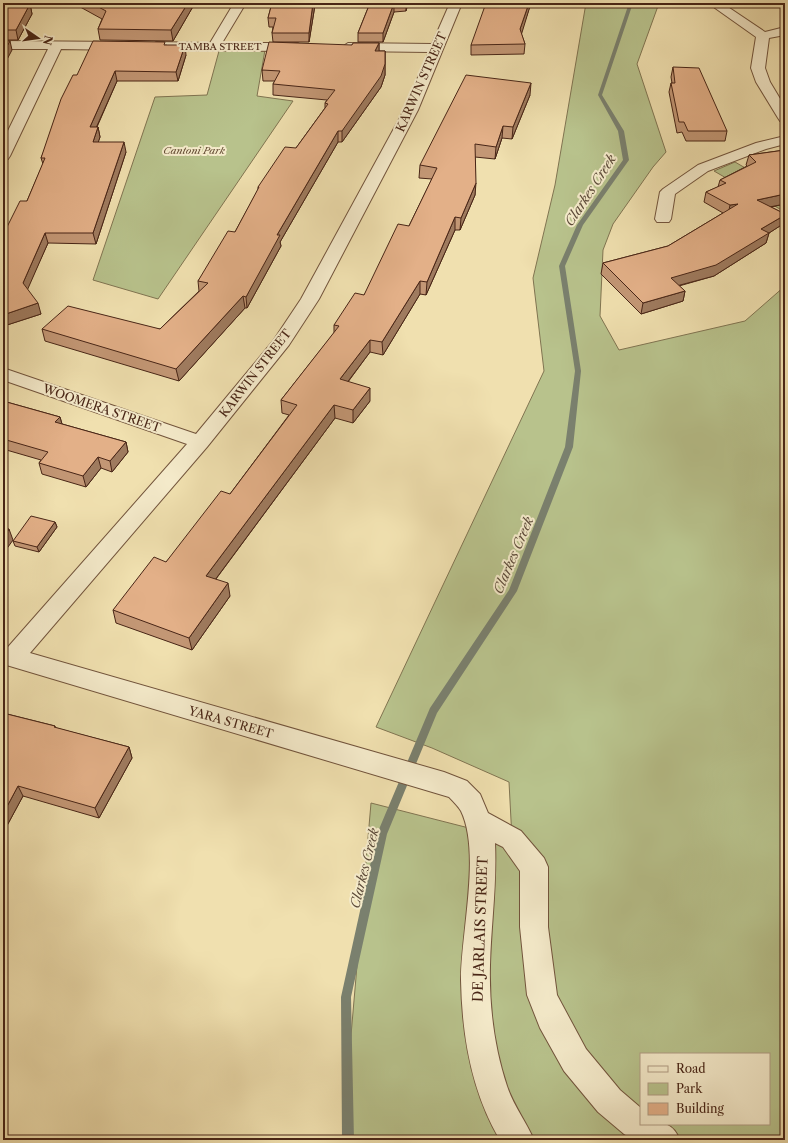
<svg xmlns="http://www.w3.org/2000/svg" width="788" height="1143" font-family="'Libre Caslon Text',serif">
<rect width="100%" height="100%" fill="#f0e0af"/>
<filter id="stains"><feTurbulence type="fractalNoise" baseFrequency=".005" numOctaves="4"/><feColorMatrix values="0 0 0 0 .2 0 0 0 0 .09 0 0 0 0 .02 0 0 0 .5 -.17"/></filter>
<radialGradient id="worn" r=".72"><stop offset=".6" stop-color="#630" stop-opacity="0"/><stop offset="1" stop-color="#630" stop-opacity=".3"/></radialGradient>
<path fill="#b8c28c" stroke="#807451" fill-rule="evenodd" d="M586,3H665L658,6L637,64L666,152L653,167L613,224L603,250L600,316L619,350L745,321L785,286V1140H342L371,803L512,839L509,782L432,748L376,727L544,371L533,278L555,185ZM641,1054H769V1124H641Z
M265,50L257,96L293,101L158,299L93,280L155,97L207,95L219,51Z
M735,162L785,191V212L714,171Z"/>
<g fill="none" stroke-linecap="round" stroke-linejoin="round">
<path fill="#7a806e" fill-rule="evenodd" d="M629,3H633L602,95L624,131L629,160L583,225L565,266L581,371L573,447L517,591L437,713L387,834L351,997L354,1140H342L341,997L377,834L430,708L509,590L565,447L575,371L559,266L577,225L623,160L618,131L598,95Z"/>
<g stroke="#72543c" stroke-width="2">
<path id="street" d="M234,3H246L222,43H298L304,47L298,51L156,50L150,46L156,42L210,43Z
M450,3H462L418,110L319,299L289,345L207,447L30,653L444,772L467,781L480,794L488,813L521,831L544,858L548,867V927L557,995L586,1049L620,1090L641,1108V1124C661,1124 671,1119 680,1140H634L624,1134L598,1112L564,1071L540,1028L527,995L520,927V871L503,847L495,843C497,885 491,924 490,965C489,1005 494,1047 507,1086C513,1105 526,1121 534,1140H500C471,1091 462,1035 461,980C461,933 481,852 461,811C458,806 453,801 449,797L3,664V646L8,647L187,444L3,380V368L196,434L273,341L301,299L404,110L429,52L348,51L342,47L348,43L432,44Z
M708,3H722L765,32L785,27V35L769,38L765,68L770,82L785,107V122L780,121L778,118L756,82L751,68L756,37Z
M3,41L122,42L128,46L122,50L61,49L10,156L8,159L3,160V141L48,49H3Z
M785,136V144L766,149L708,171L675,194L671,219L669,222H657L655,219L660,192L663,189L698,165L756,143Z"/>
</g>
<use href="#street" fill="#f5ebcb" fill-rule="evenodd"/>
</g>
<path fill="#c39775" stroke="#482516" d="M73,3H195L173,41L100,40L98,29L102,19Z
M272,3H325L323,6L315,5L309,42H273L272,33L273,27H269L268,18Z
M370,3H408L406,11L394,12L383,42H358V33Z
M531,3L521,33L525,44L524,54L471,55V45Z
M3,4H30L32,14L18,40H3Z
M379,43V51H385V75L381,87L342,142H338L280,242L281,246L247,308H245L179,381L45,341L42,329H160L199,291L198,281L235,232L258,190V187L296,148L325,108V103L327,100L273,95V84L275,81H263L262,70L352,45Z
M166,45L186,55L178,81H117L97,127H98L100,137L98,142L126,152L96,244L48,243L27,289L41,314L7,325L3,320V235L27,201L43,164L41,158L77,75Z
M673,67L727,131L725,141H686L682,132L677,133L669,92L671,83H672L671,77Z
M530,95L512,139L502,138L495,159L475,157V195L460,230H455L426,295L420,294L383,355L370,352L348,382L370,401L353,423L335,418L216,579L230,596L192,650L116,623L113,610L166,562L230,494L289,415L282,413L281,400L334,333V325L364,295L409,226L432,179L419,178L420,165Z
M785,150V204L771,207L785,214V219L783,224L769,233L766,243L714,276L679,286L685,291L683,301L641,314L601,274L603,263L668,246L723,213L704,202L706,192L718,187L720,180L747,166L746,165L749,155Z
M3,401L60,417L62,424L126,442L128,452L112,472L101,468L86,487L42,474L39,463L41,460L3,449Z
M55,522L57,527L39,552L15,546L13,541Z
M3,713L55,726L56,728L129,747L132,758L99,818L23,796L3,833Z"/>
<path fill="#9f7b5f" stroke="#482516" d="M188,3H195L173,41L171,30Z
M313,3H315V5L309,42V33Z
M394,3V12L383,42V33Z
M406,3H408L406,11Z
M529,3H531L520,39V29Z
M30,4L32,14L18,40L16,30Z
M10,41L12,50L3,67V53Z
M379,43V53L375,51Z
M185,45L186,55L178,81L176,72Z
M385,51V75L381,87L342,142V131Z
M115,71L117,81L92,137L90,127Z
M531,83L530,95L512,139L513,127Z
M503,126L502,138L495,159L496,147Z
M98,127L100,137L95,152L93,142Z
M338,131V142L280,242L281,246L247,308L246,297L277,235Z
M124,142L126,152L96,244L93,233Z
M476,183L475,195L460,230L461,218Z
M785,194V204L754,210L757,200Z
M738,204L728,215L730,205Z
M785,215V219L783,224L769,233L766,243L714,276L669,288L671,278L761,229Z
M455,217V230L426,295L427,282Z
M45,233L48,243L26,293L23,283Z
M420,281V294L383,355L382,342Z
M685,291L683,301L641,314L643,303Z
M243,296L245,308L179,381L176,369Z
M38,303L41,314L7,325L3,315Z
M370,340V352L340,392V379Z
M370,388V401L353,423V410Z
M334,405L335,418L209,588L206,576Z
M60,417L63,428L55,422Z
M126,442L128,452L112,472L110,461Z
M98,457L101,468L86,487L83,476Z
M55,522L57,527L39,552L37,547Z
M9,529L13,540L3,554V538Z
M228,583L230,596L192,650L189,638Z
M129,747L132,758L99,818L95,808Z
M18,786L23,796L3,833V814Z"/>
<path fill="#e3b088" stroke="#482516" d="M91,3H188L171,30L98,29L106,11Z
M272,3H313L309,33H272L276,18H268Z
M370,3H396H394L383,33H358Z
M486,3H529L520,29L525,44L471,45Z
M3,4H30L16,30H3Z
M3,41H10L3,53Z
M93,41L165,42L164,45H185L176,72L115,71L90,127H98L93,142H124L93,233H45L23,283L38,303L3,315V235L20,201H27L45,158H41L61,99L73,75H77Z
M269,42L352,45L353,43H379L375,51H385V64L381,76L342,131H338L277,235H280L246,297L243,296L176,369L42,329L68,306L160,329L208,283L198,281L228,231L235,232L259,187H258L285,147L296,148L328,104L325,103L335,90L273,84L280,71L262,70Z
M673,67L699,68L727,131H688L684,122H679L671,83H675Z
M466,75L531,83L513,127L503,126L496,147L475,144L476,183L461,218L455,217L427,282L420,281L382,342L370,340L340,379L370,388L353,410L334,405L206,576L228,583L189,638L113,610L154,557L166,562L221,491L230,494L297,405L281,400L339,326L334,325L355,293L364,295L398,224L409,226L437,168L420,165Z
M785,150V194L757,200L785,214V215L761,229L769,233L716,265L671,278L685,291L643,303L603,263L668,246L738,204L730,205L706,192L726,183L720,180L756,162L749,155Z
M3,401L60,417L55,422L126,442L110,461L98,457L83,476L39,463L48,452L3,439Z
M31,516L55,522L37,547L13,541Z
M3,527L9,529L3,538Z
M3,713L55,726L54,727L129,747L95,808L18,786L3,814Z"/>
<g text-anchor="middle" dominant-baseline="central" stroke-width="4" stroke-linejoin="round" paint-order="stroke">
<g font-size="10" fill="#482516" stroke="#f5ebcb">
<text x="220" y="46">TAMBA STREET</text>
</g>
<g font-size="10" font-style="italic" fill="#644c34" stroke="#f5ebcb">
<text x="194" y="150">Cantoni Park</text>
</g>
<g font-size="12" fill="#482516" stroke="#f5ebcb">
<text transform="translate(421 82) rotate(-66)">KARWIN STREET</text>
<text transform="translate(255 373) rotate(-52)">KARWIN STREET</text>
<text transform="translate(102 408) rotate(19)">WOOMERA STREET</text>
<text transform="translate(231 722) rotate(16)">YARA STREET</text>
</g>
<g font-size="13" font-style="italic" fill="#5d4b3a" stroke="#f5ebcb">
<text transform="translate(590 190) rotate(-57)">Clarkes Creek</text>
<text transform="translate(513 555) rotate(-67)">Clarkes Creek</text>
<text transform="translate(364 868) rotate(-76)">Clarkes Creek</text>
</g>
<g font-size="14" fill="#482516" stroke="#f5ebcb">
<text transform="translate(480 929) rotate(-88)">DE JARLAIS STREET</text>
</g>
</g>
<rect width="788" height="1143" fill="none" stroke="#f0e0af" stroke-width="16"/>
<rect x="4" y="4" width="780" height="1135" fill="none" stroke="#482516" stroke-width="2"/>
<rect x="8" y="8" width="772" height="1127" fill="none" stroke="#482516"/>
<rect x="640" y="1053" width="130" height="72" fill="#f5ebcb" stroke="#b09c83"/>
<rect x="648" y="1066" width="20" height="6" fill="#f5ebcb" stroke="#b09c83"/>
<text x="676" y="1073" font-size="12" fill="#482516">Road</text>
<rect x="648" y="1083" width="20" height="12" fill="#b8c28c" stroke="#b09c83"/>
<text x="676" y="1093" font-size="12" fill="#482516">Park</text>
<rect x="648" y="1103" width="20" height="12" fill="#e3b088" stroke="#b09c83"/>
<text x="676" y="1113" font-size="12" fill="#482516">Building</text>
<g transform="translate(38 38) rotate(103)" stroke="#f5ebcb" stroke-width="3" paint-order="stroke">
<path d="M0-3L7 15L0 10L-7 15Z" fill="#482516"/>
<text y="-6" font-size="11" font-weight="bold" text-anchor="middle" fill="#482516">N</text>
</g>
<rect width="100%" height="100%" filter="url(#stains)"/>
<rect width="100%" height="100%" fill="url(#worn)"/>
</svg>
